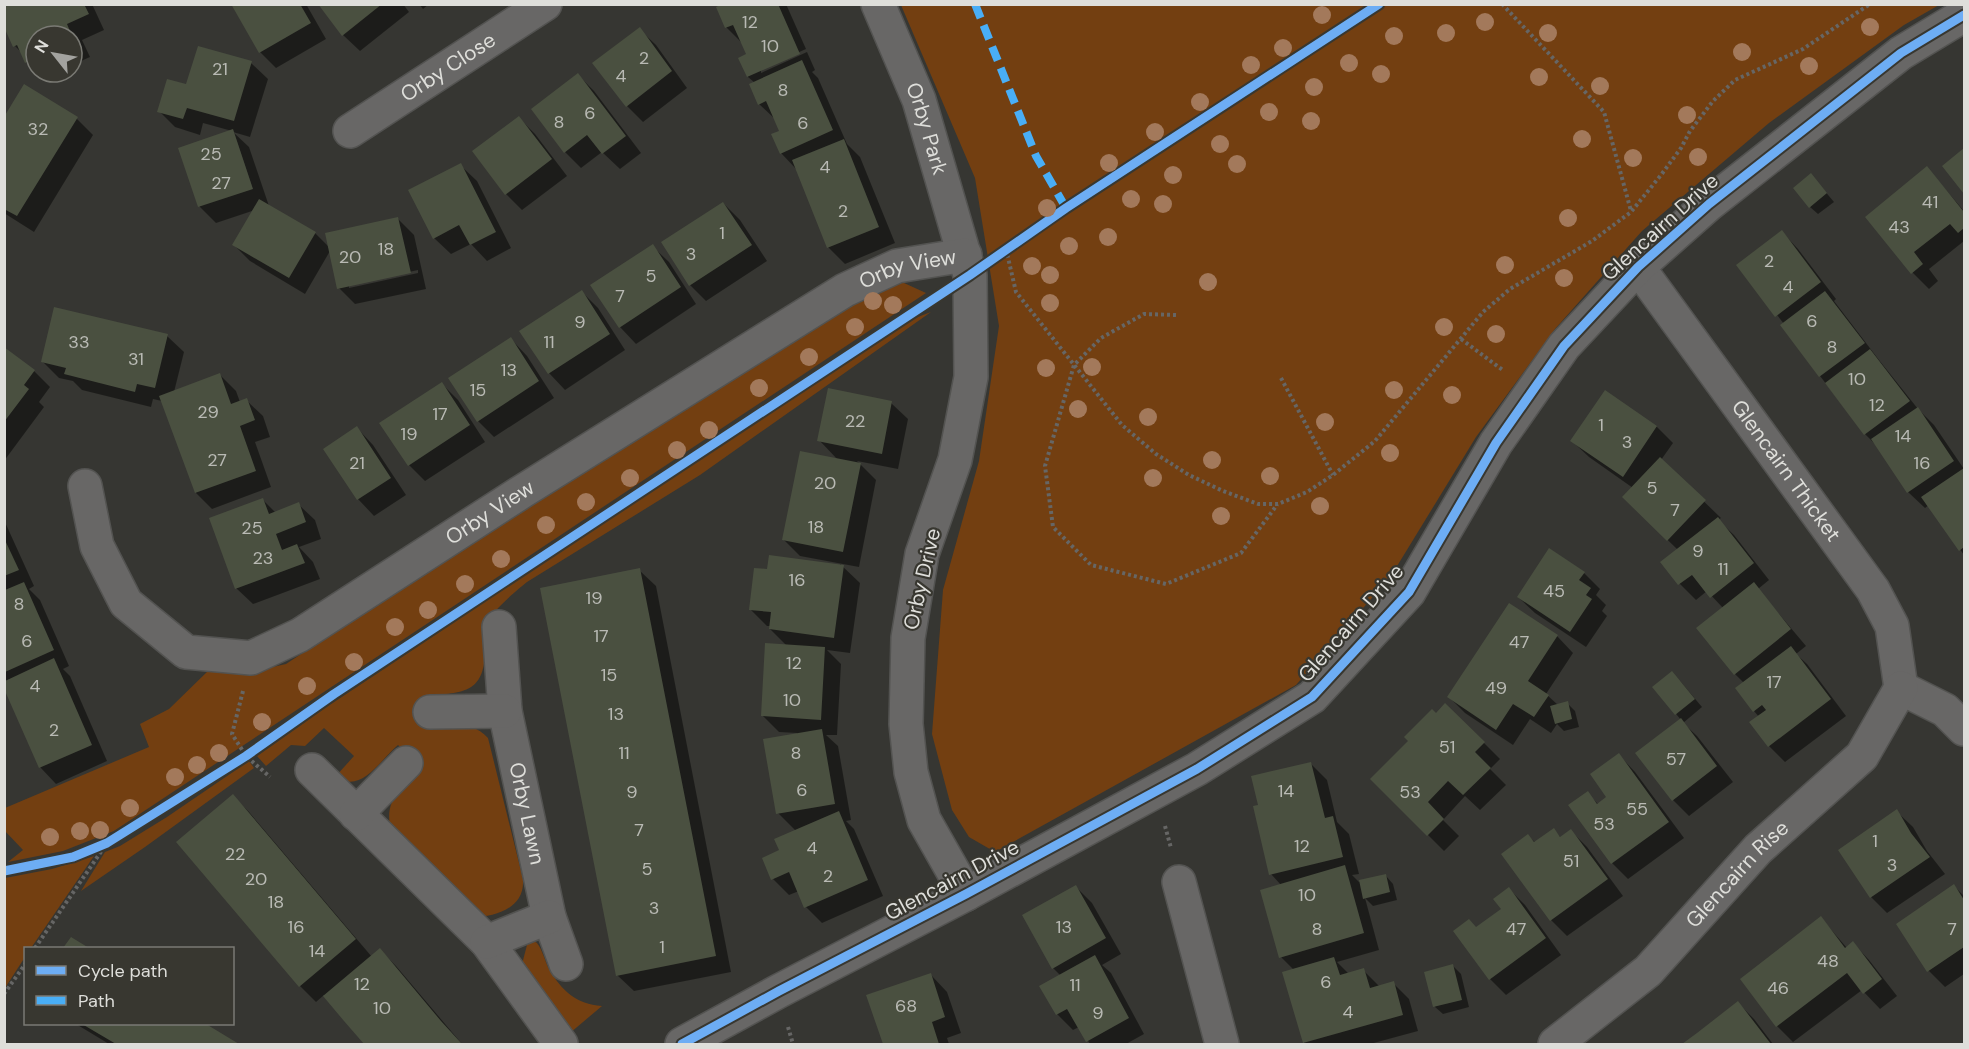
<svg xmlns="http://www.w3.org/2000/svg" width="1969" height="1049" font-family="'DM Sans',sans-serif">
<rect width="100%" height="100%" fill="#363632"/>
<path fill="#733f11" d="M901,5H1939L1904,25L1769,123L1642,231L1555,329L1476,437L1391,576L1296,685L995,852L969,837L952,810L932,734L943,590L979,461L999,326L975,178Z
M894,281L904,283L926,293L114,831L63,851L8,862L23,850L5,831V808L149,747L140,724L169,709L209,670L251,672L286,664L535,499L822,314Z
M931,312L700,475L527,582C516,591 490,612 486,626C484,634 485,646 485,654C483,696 459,692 426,696L431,726C453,725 472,721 488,738L523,879C525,908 497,916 472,918L390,826C385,798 403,787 421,767L398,745C381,759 360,796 336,776L354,756L324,728L305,746L291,745L266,766L257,756L325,708L907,321Z
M249,761L254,768L145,847L81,891L105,852L120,846L167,817Z
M94,856L31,948H26L25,957L5,988V878L52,869Z
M532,940L537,943C543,951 545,961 549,969C562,991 576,1004 602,1006L570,1033L521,968L527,945Z"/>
<path fill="#0007" fill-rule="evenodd" d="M4,4H92L104,30L82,40L90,57L72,65V36H36V72H57L43,79L26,62L22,53L15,46Z
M234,4H306L326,39L276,68L260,52Z
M320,4H403L409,12L360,51L343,35Z
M419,4H429L423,9Z
M724,4H786L806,49L761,69V73L807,52L815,70L812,72L818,78L847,144L860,157L895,243L845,264L828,247L797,170L781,153V132L776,120L759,104L755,83L748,77L740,58L748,55L742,43L726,27Z
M639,29L656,45L687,88L643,122L627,106Z
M251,63L268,79L250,137L233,132L249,147L269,206L315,233L330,248L398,219L414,235L426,289L355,304L339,288L330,251L305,294L250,261L234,245L255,210L216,223L200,207L180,149L232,131L203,123L200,135L175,127L159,111L187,86ZM418,270V273L349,288V285Z
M578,75L594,91L641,153L620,169L602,152L581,168L565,152Z
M25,86L77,119L93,135L34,232L4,213V120Z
M519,118L535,134L567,176L522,210L506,194L474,151Z
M1964,150V192L1944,166Z
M460,165L477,181L511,248L487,261L471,244L451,254L434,238Z
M1927,168L1964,211V241L1929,269L1938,281L1929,289L1913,273L1867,217Z
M1818,183L1834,202L1818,214L1810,207Z
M723,203L740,220L767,261L706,301L690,285Z
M1782,232L1798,249L1836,299L1834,301L1879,360L1918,409L1934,425L1964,469V555L1929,505L1925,508L1908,492L1879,448L1865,434L1820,376L1782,326L1784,324L1738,265Z
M652,246L669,262L696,304L636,344L620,327Z
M582,292L598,308L625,350L565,390L549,373Z
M167,336L184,352L174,392L220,375L236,391L240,402L246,400L263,416L270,437L255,442L271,487L212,509L196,493L162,401L153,399L151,407L82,390L73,381L59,378L42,361Z
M511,339L527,356L554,398L494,437L478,421Z
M4,349L34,371L50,387L39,402L44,407L4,461Z
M442,384L458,400L485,442L425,481L409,465Z
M1605,392L1657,427L1673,443L1661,460L1721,518L1718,520L1734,535L1769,580L1758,589L1806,646L1796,654L1807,664L1846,716L1785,762L1769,746L1759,717L1754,711L1744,683L1735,674L1723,608L1707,591L1696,600L1680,584L1662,563L1678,550L1640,513L1633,488L1589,457L1572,441Z
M891,403L908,419L898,469L857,461L876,480L859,567L800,556L784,540L838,460L819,440Z
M357,428L373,445L406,495L374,516L358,499L325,449Z
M263,500L276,513L298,504L315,520L321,539L299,547L313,562L320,579L253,604L236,588Z
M4,520L34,586L29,589L40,600L69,666L63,669L70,676L107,761L56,784L40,767L4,687V682L7,681L4,679Z
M840,564L860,583L850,653L827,650L841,664L837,735H826L838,746L851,820L846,821L854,829L883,896L822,923L806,907L799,891L789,895L773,879L781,851L796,831L778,813L797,733L779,732L763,716L787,646L770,629L771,626H767L750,609L768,571L840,566Z
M639,570L656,586L731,972L634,991L617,975Z
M1584,573L1600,589L1596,595L1606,605L1602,611L1607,616L1586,647L1535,613L1518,597Z
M1509,605L1557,636L1573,653L1546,694L1558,705L1567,703L1575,711L1579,727L1564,731L1557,724L1551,733L1530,719L1513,745L1465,713L1449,697Z
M1680,681L1702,707L1683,723L1697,736L1733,782L1689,816L1673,800L1681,720L1654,687Z
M1446,705L1500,759L1490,769L1506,785L1480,810L1465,796L1443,820L1459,836L1444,851L1372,779Z
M1619,755L1635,772L1684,838L1628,879L1612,863L1587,793L1599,805L1608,797Z
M1311,764L1327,780L1337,822L1349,834L1359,874L1352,875L1359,882L1386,876L1393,884L1397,900L1373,906L1365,898L1379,950L1337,962L1349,974L1363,970L1380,987L1393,983L1409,999L1418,1031L1370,1044H1306L1304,1043L1294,970L1281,957V885L1271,874Z
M233,796L249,812L372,957L380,950L396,966L462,1044H366L324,995L316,1002L300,986L179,843Z
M1896,811L1913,827L1927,851L1945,874L1887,913L1871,897Z
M1554,830L1561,838L1571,831L1587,847L1623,896L1567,936L1551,920L1528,836L1536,843Z
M1954,886L1964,896V974L1945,987L1929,971L1898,925Z
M1076,887L1092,903L1121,954L1102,965L1111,973L1144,1034L1126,1044H1090L1079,1027L1073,1030L1057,1014L1061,976L1053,968Z
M1509,889L1525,905L1561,955L1506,995L1490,979L1477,928L1503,910Z
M1821,918L1847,948L1853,943L1869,960L1897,996L1880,1009L1862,990L1793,1042L1777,1026L1742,979Z
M1453,966L1461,974L1469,1007L1443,1014L1435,1007Z
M931,975L947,992L961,1033L947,1038L949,1044H884L868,996Z
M1738,1003L1754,1019L1773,1044H1685Z
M76,1024H203L236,1044H109Z"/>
<path fill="#4a5040" d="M4,4H84L89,14L67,24L72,36H36V58L25,63L17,45L13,47L4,27Z
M231,4H300L311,23L259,53Z
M318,4H382L342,36Z
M722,4H778L800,54L747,77L738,58L746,54L733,25L725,28L716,7Z
M640,27L672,71L626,107L592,63Z
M198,46L252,61L234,121L187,108L183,119L157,112L167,79L186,84Z
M802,60L833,130L780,154L771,134L779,131L766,101L758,105L749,84Z
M578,73L626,136L602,154L587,135L564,153L531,109Z
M24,84L78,117L17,216L4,209V117Z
M519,116L552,159L505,195L472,151Z
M233,129L253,189L198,207L178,148Z
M844,139L879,227L827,248L792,160Z
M1964,148V194L1942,166Z
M461,163L496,232L470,245L459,225L433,239L408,190Z
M1927,166L1964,212V228L1958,233L1950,224L1914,252L1923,264L1911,274L1865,217Z
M1811,173L1827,193L1809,208L1793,188Z
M259,199L316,232L289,278L232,245Z
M723,202L752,245L689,286L661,242Z
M398,217L411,273L337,289L325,233Z
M1782,230L1821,282L1775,317L1736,265Z
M653,244L681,287L619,328L590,285Z
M582,290L610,334L548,374L519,331Z
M1825,291L1865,343L1819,377L1780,325Z
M54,307L168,334L155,388L137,384L135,392L64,374L66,368L41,362Z
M511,337L539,381L477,422L448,378Z
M4,347L35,370L24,385L29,389L4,422Z
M1870,349L1910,401L1864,435L1825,383Z
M220,373L231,404L247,398L255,420L240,426L256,471L195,493L159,396Z
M442,382L470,425L408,466L379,423Z
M828,388L892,401L882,454L817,441Z
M1605,390L1657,426L1623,477L1570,441Z
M1918,407L1954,461L1907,493L1871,439Z
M357,426L391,478L357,500L323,449Z
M800,451L861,463L843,552L782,540Z
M1660,457L1706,500L1667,541L1622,497Z
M1964,468V547L1959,551L1921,497Z
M263,498L269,514L299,502L306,522L276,534L282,550L297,544L305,563L235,589L209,518Z
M1718,517L1754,563L1710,598L1692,575L1678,585L1660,562Z
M4,538L19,570L4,576Z
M1549,548L1585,572L1579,580L1591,588L1586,595L1592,599L1570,632L1517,597Z
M769,555L844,565L834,638L769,629L771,612L749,610L754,568L767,569Z
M640,568L716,956L616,976L540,588Z
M24,582L54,650L5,672V590Z
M1754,582L1791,629L1734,675L1696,628Z
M1509,603L1558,635L1528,681L1549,695L1534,717L1513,704L1496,730L1447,697Z
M765,643L825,647L821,720L761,716Z
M1791,646L1831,699L1768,747L1749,722L1766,710L1762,705L1753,712L1735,688Z
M54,658L92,745L39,768L5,691V681Z
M1672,671L1695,699L1675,715L1652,687Z
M1568,701L1572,719L1555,724L1550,706Z
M1445,703L1485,742L1475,752L1491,768L1463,795L1448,781L1428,802L1444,819L1427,836L1370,779L1408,741L1404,737L1432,709L1436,713Z
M1681,718L1717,766L1672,801L1635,753Z
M822,729L835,804L776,814L763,739Z
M1619,753L1669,822L1611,864L1568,805L1588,791L1597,804L1606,797L1590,774Z
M1311,762L1325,818L1333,816L1343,857L1269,875L1253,806L1258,805L1251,776Z
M233,794L356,939L299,987L176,842Z
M1897,809L1911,833L1930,857L1870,898L1838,850Z
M839,811L868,880L804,908L789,872L771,880L762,858L779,850L774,839Z
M1554,828L1560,837L1571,829L1608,879L1550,921L1501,854L1528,834L1534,842Z
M1345,865L1364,933L1279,958L1260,890Z
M1386,874L1390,892L1363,899L1359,880Z
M1954,884L1964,900V947L1927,972L1896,924Z
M1076,885L1106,938L1052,969L1022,915Z
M1509,887L1546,938L1489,980L1453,931L1469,919L1476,927L1501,909L1493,899Z
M1821,916L1845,948L1853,941L1882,979L1863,994L1847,973L1776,1027L1740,979Z
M71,937L89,948H63Z
M380,948L441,1021L462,1044H364L344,1021L323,996Z
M1095,955L1129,1018L1086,1042L1067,1009L1056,1015L1039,986Z
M1334,957L1340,975L1364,968L1370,988L1394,981L1403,1015L1303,1043L1282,972Z
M1453,964L1462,1000L1433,1007L1424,972Z
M931,973L945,1017L932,1022L939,1044H883L866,995Z
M1738,1001L1771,1044H1682L1697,1033Z
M82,1024H206L239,1044H116Z"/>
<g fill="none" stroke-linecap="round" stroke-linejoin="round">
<g stroke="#535351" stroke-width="36">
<g id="minor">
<path id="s1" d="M878,4L919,100L970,275L971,377L955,460L922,554L908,638L906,724L911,772L924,820L966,894"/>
<path id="s2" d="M350,131L545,4"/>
<path id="s3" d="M1638,267L1873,590L1892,626L1901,688"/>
<path id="s4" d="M85,486L97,546L126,603L186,652L251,658L300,635L523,491L845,290L897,266L965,255"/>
<path id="s5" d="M499,627L505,711L549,917L566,964"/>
<path d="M1901,688L1945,710L1964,729"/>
<path d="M430,712L505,711"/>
<path d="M312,770L487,942L561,1044"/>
<path d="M356,814L406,763"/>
<path d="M1179,882L1222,1044"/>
<path d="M487,942L549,917"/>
<path d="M682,1044L779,991L966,894L1197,769L1312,697L1409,592L1496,443L1564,346L1638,267L1709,204L1901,53L1964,15"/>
<path id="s6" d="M1555,1044L1648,971L1758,849L1862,756L1901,688"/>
</g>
</g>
<path stroke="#666665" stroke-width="4" stroke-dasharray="3 3" stroke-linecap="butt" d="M1502,4L1604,112L1631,211
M1006,249L1016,292L1122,425L1156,454L1189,475L1223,491L1258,504H1278L1307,492L1333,475L1375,441L1483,312L1510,289L1592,241L1631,212L1661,175L1681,148L1690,131L1713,101L1735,80L1803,49L1870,4
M1176,315L1144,314L1101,338L1074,365L1045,466L1053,527L1091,565L1166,584L1241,553L1277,505
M1461,339L1504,371
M1281,378L1333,475
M243,691L232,734L246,756L270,777
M1165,826L1171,848
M35,948L107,843
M4,994L26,963
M788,1027L793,1044"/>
<use href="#minor" stroke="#686766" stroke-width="33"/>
<path stroke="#49aef6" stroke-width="8" stroke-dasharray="15 8" stroke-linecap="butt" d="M975,4L1036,156L1066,208"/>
<g stroke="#383730" stroke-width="13">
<path id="cycleway" d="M4,871L73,857L107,843L246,756L334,694L970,275L1066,208L1379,4
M682,1044L779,991L966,894L1197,769L1312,697L1409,592L1496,443L1564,346L1638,267L1709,204L1901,53L1964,15"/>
</g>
<use href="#cycleway" stroke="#6dadf4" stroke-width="9"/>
</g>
<g fill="#a3795b">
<circle cx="1322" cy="15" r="9"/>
<circle cx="1485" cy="22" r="9"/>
<circle cx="1870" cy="27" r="9"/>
<circle cx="1446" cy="33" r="9"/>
<circle cx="1548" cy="33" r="9"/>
<circle cx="1394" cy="36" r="9"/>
<circle cx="1283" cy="48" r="9"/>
<circle cx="1742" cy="52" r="9"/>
<circle cx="1349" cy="63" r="9"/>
<circle cx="1251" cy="65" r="9"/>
<circle cx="1809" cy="66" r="9"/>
<circle cx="1381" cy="74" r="9"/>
<circle cx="1539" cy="77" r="9"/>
<circle cx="1600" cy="86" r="9"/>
<circle cx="1314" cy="87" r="9"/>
<circle cx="1200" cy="102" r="9"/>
<circle cx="1269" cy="112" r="9"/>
<circle cx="1687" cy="115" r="9"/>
<circle cx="1311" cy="121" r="9"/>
<circle cx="1155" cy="132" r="9"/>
<circle cx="1582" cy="139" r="9"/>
<circle cx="1220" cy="144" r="9"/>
<circle cx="1698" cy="157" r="9"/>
<circle cx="1633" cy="158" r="9"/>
<circle cx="1109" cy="163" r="9"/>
<circle cx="1237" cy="164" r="9"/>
<circle cx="1173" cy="175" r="9"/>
<circle cx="1131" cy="199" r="9"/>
<circle cx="1163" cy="204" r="9"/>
<circle cx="1047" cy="208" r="9"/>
<circle cx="1568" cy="218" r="9"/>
<circle cx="1108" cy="237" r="9"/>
<circle cx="1069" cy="246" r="9"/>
<circle cx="1505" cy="265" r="9"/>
<circle cx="1032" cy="266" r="9"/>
<circle cx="1050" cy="275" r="9"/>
<circle cx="1564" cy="278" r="9"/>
<circle cx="1208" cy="282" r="9"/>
<circle cx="873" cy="301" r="9"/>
<circle cx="1050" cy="303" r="9"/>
<circle cx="893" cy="305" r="9"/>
<circle cx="855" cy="327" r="9"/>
<circle cx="1444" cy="327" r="9"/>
<circle cx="1496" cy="334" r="9"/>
<circle cx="809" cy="357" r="9"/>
<circle cx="1092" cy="367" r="9"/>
<circle cx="1046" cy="368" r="9"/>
<circle cx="759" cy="388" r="9"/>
<circle cx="1394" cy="390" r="9"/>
<circle cx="1452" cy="395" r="9"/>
<circle cx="1078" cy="409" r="9"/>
<circle cx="1148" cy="417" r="9"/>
<circle cx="1325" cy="422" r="9"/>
<circle cx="709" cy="430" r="9"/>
<circle cx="677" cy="450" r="9"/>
<circle cx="1390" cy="453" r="9"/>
<circle cx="1212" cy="460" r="9"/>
<circle cx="1270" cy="476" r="9"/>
<circle cx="630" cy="478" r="9"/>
<circle cx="1153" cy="478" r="9"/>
<circle cx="586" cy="502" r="9"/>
<circle cx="1320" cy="506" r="9"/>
<circle cx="1221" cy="516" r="9"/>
<circle cx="546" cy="525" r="9"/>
<circle cx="501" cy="559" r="9"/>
<circle cx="465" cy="584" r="9"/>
<circle cx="428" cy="610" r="9"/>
<circle cx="395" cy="627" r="9"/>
<circle cx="354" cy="662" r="9"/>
<circle cx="307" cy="686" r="9"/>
<circle cx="262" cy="722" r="9"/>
<circle cx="219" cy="753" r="9"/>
<circle cx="197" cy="765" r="9"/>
<circle cx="175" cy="777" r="9"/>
<circle cx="130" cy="808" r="9"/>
<circle cx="100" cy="830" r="9"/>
<circle cx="80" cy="831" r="9"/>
<circle cx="50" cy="837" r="9"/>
</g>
<g text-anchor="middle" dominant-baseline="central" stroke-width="4.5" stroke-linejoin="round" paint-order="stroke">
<g font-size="18" fill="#b9bab4">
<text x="750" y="22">12</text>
<text x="770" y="46">10</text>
<text x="644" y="58">2</text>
<text x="220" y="69">21</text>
<text x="621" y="76">4</text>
<text x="783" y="90">8</text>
<text x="590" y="113">6</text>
<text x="559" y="122">8</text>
<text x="803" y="123">6</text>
<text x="38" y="129">32</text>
<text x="211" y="154">25</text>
<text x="825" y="167">4</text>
<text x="221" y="183">27</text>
<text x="1930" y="202">41</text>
<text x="843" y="211">2</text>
<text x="1899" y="227">43</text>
<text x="722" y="233">1</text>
<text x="386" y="249">18</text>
<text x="691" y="254">3</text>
<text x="350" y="257">20</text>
<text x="1769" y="261">2</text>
<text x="651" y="276">5</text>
<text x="1788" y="287">4</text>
<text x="620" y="296">7</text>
<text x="1812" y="321">6</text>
<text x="580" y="322">9</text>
<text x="79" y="342">33</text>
<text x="549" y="342">11</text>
<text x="1832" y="347">8</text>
<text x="136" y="359">31</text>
<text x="509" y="370">13</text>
<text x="1857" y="379">10</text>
<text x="478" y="390">15</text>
<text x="1877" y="405">12</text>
<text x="208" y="412">29</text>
<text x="440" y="414">17</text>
<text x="855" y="421">22</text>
<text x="1601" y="425">1</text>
<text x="409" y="434">19</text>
<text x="1903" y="436">14</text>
<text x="1627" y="442">3</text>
<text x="217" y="460">27</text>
<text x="357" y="463">21</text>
<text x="1922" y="463">16</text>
<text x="825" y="483">20</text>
<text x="1652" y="488">5</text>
<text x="1675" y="510">7</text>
<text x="816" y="527">18</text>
<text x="252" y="528">25</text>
<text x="1698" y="551">9</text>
<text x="263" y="558">23</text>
<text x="1723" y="569">11</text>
<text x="797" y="580">16</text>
<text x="1554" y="591">45</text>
<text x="594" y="598">19</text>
<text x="19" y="604">8</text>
<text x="601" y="636">17</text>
<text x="27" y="641">6</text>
<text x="1519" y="642">47</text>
<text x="794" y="663">12</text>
<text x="609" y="675">15</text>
<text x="1774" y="682">17</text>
<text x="35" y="686">4</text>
<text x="1496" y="688">49</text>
<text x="792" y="700">10</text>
<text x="616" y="714">13</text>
<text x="54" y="730">2</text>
<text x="1447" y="747">51</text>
<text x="624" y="753">11</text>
<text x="796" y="753">8</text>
<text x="1676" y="759">57</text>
<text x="802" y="790">6</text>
<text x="1286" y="791">14</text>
<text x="632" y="792">9</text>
<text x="1410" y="792">53</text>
<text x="1637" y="809">55</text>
<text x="1604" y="824">53</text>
<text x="639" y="830">7</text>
<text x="1875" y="841">1</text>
<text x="1302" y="846">12</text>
<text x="812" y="848">4</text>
<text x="235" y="854">22</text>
<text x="1571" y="861">51</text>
<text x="1892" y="865">3</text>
<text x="647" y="869">5</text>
<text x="828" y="876">2</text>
<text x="256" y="879">20</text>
<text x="1307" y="895">10</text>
<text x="276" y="902">18</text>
<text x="654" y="908">3</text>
<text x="296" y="927">16</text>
<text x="1064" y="927">13</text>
<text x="1317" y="929">8</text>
<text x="1516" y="929">47</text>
<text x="1952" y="929">7</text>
<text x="662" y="947">1</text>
<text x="317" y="951">14</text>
<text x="1828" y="961">48</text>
<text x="1326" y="982">6</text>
<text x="362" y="984">12</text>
<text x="1075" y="985">11</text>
<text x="1778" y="988">46</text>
<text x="906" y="1006">68</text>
<text x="382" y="1008">10</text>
<text x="1348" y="1012">4</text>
<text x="1098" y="1013">9</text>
</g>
<g font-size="21" fill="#dededa" stroke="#383730">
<text stroke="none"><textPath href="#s2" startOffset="117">Orby Close</textPath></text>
<text stroke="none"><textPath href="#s1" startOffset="134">Orby Park</textPath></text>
<text transform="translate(1660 227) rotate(-42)">Glencairn Drive</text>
<text stroke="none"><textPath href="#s4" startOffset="1034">Orby View</textPath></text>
<text stroke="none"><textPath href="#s3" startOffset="252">Glencairn Thicket</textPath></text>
<text stroke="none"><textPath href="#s4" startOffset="548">Orby View</textPath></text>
<text transform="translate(922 579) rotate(-77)">Orby Drive</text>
<text transform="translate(1351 623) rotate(-49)">Glencairn Drive</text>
<text stroke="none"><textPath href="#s5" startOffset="189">Orby Lawn</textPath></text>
<text stroke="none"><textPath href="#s6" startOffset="250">Glencairn Rise</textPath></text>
<text transform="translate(952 880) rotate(-28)">Glencairn Drive</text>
</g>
</g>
<rect width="1969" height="1049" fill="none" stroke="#dededa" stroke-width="12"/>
<rect x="24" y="947" width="210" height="78" fill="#383730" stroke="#7a7a74" stroke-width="1.5"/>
<rect x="36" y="966" width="30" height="9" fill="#6dadf4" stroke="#7a7a74" stroke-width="1.5"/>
<text x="78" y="977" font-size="18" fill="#dededa">Cycle path</text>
<rect x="36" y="996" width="30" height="9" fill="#49aef6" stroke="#7a7a74" stroke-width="1.5"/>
<text x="78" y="1007" font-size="18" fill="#dededa">Path</text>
<g transform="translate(54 54) rotate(301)"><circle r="28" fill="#383730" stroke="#7a7a74" stroke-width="1.5"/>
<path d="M0-4.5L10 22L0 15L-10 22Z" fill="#a3a39f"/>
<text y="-9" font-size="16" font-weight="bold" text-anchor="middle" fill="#dededa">N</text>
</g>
</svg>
